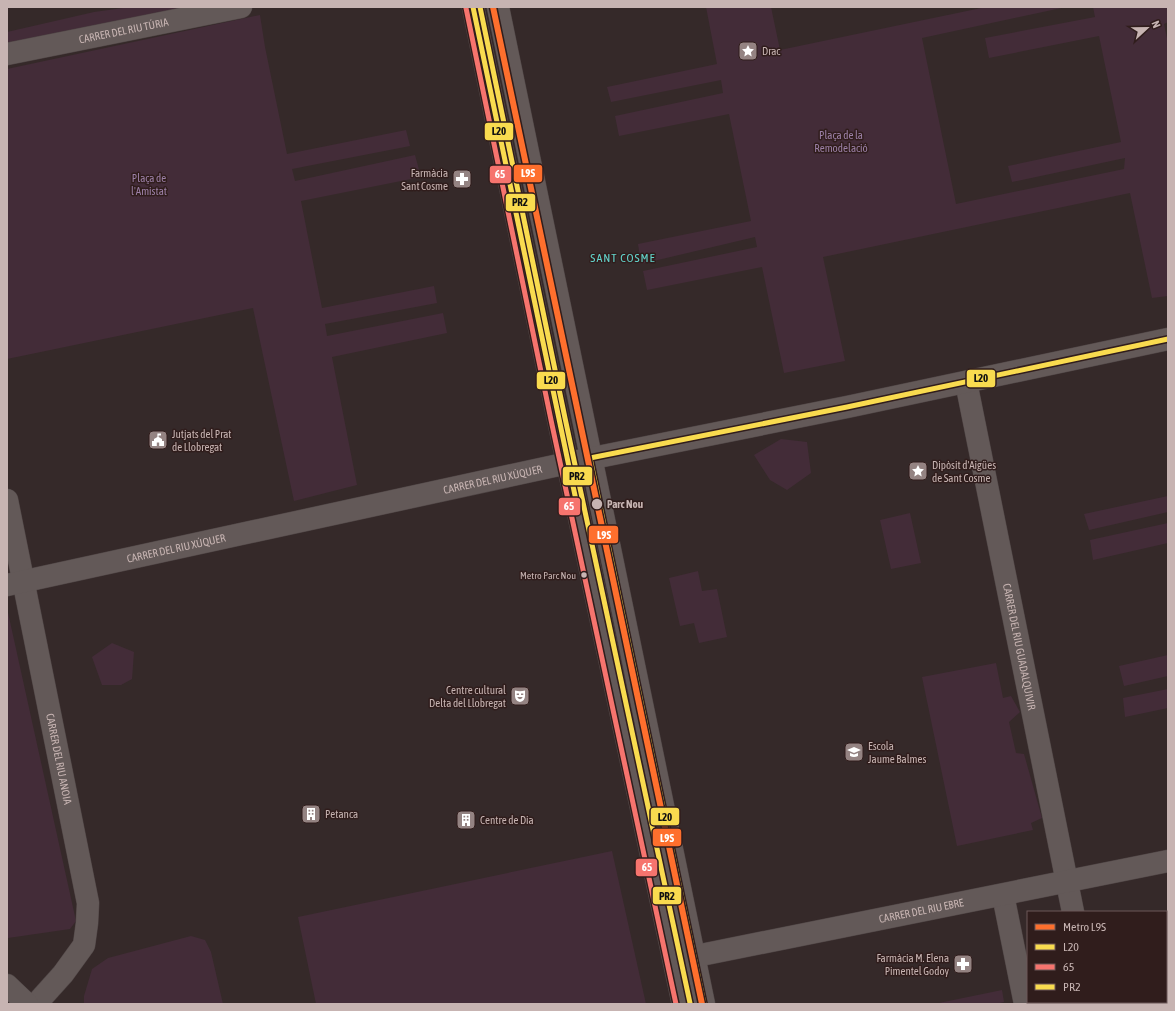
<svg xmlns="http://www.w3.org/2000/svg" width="1175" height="1011" font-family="'Asap Condensed',sans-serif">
<rect width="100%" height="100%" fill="#352929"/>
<path fill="#432c38" d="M130,7H191L7,46V32L94,12Z
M706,7H771L780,50L986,7H1066L922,38L956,204L1124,169L1125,158L1012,182L1008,166L1121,142L1099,36L989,58L985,38L1095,17L1093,7H1168V22L1164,24L1168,43V296L1152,298L1130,193L823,257L845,361L784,373L762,267L647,290L643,271L757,247L755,237L641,264L638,244L751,221L729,114L619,136L615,116L723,93L721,80L611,102L607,87L717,64Z
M260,15L265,47L287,154L406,130L410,146L292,169L295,181L415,155L421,177L301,201L322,308L434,286L437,303L325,324L327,336L443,313L447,333L332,357L357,485L294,501L253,308L7,359V69Z
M781,439L807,442L811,473L787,490L770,480L754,455Z
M1168,496V512L1089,530L1084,514Z
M910,513L921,563L891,569L880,520Z
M1168,523V543L1093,560L1090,540Z
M698,571L702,591L717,589L727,637L699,643L694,623L680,626L669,578Z
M7,608L76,921L70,929L8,938Z
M112,643L134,652L132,679L121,685H102L92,657Z
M1168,655V676L1124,686L1119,666Z
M996,663L1003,698L1011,696L1020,712L1009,722L1016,753L1024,754L1042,818L1031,823L1033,830L957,846L922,677Z
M1168,689V708L1125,717L1123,698Z
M612,851L646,1004H316L298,917Z
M191,936L205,940L211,952L223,1004H84V996L92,969L108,958Z
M1002,990L1004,1002L996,1004H934Z"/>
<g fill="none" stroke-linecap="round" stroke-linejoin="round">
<g stroke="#4f4545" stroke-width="23">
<g id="minor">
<path d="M473,7L558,419L683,1004"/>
<path d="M498,7L704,1004"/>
<path id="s1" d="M7,54L241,7"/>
<path id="s2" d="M966,382L1073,912"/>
<path id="s3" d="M7,500L88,903L87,923L84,945L63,974L36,1004"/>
<path id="s4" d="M7,585L568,463L847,407L1168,339"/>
<path d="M1003,895L1025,1004"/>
<path id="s5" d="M681,959L1168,861"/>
<path d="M7,985L27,1004"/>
<path d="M1091,1002L1092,1004"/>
</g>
</g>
<use href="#minor" stroke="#635958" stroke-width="22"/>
<g stroke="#301d1c" stroke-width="8">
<path id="bus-1" d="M473,7L577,505
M704,1004L590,458L847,407L1168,339"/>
</g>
<g stroke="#301d1c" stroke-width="8">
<path id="bus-2" d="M466,8L551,420L676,1004"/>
</g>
<g stroke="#301d1c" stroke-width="8">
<path id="bus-3" d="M480,7L565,418L690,1003"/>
</g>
<use href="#bus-1" stroke="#f9db4f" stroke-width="5"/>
<use href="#bus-2" stroke="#f6746e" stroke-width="5"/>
<use href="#bus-3" stroke="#f9db4f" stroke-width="5"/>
<g stroke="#301d1c" stroke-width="9">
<path id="metro-1" d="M493,7L702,1004"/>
</g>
<use href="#metro-1" stroke="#fe6f2d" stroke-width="6"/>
</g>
<defs>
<g id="sight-square" transform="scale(1)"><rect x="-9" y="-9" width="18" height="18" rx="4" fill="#948382" stroke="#301d1c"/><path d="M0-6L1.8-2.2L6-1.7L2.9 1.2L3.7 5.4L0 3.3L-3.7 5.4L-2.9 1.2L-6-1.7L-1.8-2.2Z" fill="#fff"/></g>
<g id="pharmacy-square" transform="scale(1)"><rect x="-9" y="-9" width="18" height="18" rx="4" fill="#948382" stroke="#301d1c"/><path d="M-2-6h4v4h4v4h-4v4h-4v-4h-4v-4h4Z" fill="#fff"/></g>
<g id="civic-square" transform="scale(1)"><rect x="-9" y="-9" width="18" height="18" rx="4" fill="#948382" stroke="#301d1c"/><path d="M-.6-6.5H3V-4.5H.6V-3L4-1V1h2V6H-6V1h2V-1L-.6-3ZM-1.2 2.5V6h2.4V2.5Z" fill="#fff"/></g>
<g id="theatre-square" transform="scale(1)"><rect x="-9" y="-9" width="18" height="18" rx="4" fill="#948382" stroke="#301d1c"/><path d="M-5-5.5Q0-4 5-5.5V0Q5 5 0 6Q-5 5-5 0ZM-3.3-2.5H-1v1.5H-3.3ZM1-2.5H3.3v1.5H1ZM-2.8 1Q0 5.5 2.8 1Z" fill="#fff"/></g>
<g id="school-square" transform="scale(1)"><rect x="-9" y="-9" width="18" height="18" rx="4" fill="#948382" stroke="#301d1c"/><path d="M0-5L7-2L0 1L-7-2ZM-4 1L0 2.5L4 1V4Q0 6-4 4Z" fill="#fff"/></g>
<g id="building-square" transform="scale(1)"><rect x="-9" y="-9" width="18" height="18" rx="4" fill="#948382" stroke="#301d1c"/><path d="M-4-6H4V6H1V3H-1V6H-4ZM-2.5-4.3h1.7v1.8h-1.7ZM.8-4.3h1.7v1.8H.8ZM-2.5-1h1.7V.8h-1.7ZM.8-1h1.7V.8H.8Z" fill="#fff"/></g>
</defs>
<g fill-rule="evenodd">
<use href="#sight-square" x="748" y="51"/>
<use href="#pharmacy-square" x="462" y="179"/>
<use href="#civic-square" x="158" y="440"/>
<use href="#sight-square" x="918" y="471"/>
<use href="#theatre-square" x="520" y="696"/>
<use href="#school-square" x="854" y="752"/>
<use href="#building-square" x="311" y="814"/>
<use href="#building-square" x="466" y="820"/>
<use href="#pharmacy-square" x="963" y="964"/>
</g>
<g fill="#c7b4b2" stroke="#301d1c" stroke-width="1.5">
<circle cx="597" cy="504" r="6"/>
<circle cx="584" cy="575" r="3.5"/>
</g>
<g text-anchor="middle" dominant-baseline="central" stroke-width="3" stroke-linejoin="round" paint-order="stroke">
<g font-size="10" fill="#c7b4b2" stroke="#301d1c" text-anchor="end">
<text x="576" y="575">Metro Parc Nou</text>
</g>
<g font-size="11" fill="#c7b4b2" stroke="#301d1c">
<text stroke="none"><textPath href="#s1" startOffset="119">CARRER DEL RIU TÚRIA</textPath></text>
<text stroke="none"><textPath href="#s4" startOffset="497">CARRER DEL RIU XÚQUER</textPath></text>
<text stroke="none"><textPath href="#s4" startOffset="173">CARRER DEL RIU XÚQUER</textPath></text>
<text stroke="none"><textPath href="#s2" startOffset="270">CARRER DEL RIU GUADALQUIVIR</textPath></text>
<text stroke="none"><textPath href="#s3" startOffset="264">CARRER DEL RIU ANOIA</textPath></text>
<text stroke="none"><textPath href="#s5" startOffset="245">CARRER DEL RIU EBRE</textPath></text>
</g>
<g font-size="11" fill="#c7b4b2" stroke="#301d1c" text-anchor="start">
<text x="762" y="51">Drac</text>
<text x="448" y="173" text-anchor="end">Farmàcia<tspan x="448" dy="13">Sant Cosme</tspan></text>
<text x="172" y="434">Jutjats del Prat<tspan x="172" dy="13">de Llobregat</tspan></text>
<text x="932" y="465">Dipòsit d'Aigües<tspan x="932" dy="13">de Sant Cosme</tspan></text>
<text x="506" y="690" text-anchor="end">Centre cultural<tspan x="506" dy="13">Delta del Llobregat</tspan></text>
<text x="868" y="746">Escola<tspan x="868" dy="13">Jaume Balmes</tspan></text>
<text x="325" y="814">Petanca</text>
<text x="480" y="820">Centre de Dia</text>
<text x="949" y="958" text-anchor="end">Farmàcia M. Elena<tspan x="949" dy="13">Pimentel Godoy</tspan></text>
</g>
<g font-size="11" fill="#9c80a7" stroke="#301d1c">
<text x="841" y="135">Plaça de la<tspan x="841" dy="13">Remodelació</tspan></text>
<text x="149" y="178">Plaça de<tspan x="149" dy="13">l'Amistat</tspan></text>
</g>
<g font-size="11" font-weight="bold" fill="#c7b4b2" stroke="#301d1c" text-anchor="start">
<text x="607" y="504">Parc Nou</text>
</g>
<g font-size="12" letter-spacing="1" fill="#62d2ca" stroke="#301d1c">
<text x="623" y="258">SANT COSME</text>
</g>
</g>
<g stroke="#301d1c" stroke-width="1.5">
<rect x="484" y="122" width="30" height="19" rx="4" fill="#f9db4f"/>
<rect x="513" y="164" width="30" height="19" rx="4" fill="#fe6f2d"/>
<rect x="489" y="165" width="23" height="19" rx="4" fill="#f6746e"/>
<rect x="505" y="193" width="31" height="19" rx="4" fill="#f9db4f"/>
<rect x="966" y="369" width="30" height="19" rx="4" fill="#f9db4f"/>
<rect x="536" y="371" width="30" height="19" rx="4" fill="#f9db4f"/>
<rect x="562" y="466" width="31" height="20" rx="4" fill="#f9db4f"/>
<rect x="558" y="497" width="23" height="19" rx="4" fill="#f6746e"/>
<rect x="588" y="525" width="31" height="19" rx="4" fill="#fe6f2d"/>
<rect x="650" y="807" width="30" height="19" rx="4" fill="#f9db4f"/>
<rect x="652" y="828" width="30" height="19" rx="4" fill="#fe6f2d"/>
<rect x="635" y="858" width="23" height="19" rx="4" fill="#f6746e"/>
<rect x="652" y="886" width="30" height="19" rx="4" fill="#f9db4f"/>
</g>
<g font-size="11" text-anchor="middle" font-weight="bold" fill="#fff">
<text x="528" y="177">L9S</text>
<text x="500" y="178">65</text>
<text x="569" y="510">65</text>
<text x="604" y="539">L9S</text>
<text x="667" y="842">L9S</text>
<text x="647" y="871">65</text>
</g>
<g font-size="11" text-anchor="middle" font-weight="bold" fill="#111">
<text x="499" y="135">L20</text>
<text x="520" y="206">PR2</text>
<text x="981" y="382">L20</text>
<text x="551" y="384">L20</text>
<text x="577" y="480">PR2</text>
<text x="665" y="821">L20</text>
<text x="667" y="900">PR2</text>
</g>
<rect width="1175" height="1011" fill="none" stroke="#c7b4b2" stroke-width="16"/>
<rect x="1027" y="911" width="140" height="92" fill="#301d1c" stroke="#6c5958"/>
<rect x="1035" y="924" width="20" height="6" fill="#fe6f2d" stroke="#6c5958"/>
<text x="1063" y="931" font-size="12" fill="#c7b4b2">Metro L9S</text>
<rect x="1035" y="944" width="20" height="6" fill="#f9db4f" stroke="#6c5958"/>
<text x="1063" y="951" font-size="12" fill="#c7b4b2">L20</text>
<rect x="1035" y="964" width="20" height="6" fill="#f6746e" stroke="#6c5958"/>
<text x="1063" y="971" font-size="12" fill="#c7b4b2">65</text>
<rect x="1035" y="984" width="20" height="6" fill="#f9db4f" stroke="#6c5958"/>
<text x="1063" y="991" font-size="12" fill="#c7b4b2">PR2</text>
<g transform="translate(1147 28) rotate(68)" stroke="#301d1c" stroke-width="3" paint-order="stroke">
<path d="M0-3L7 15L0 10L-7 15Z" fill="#c7b4b2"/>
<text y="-6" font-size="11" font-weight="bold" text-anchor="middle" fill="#c7b4b2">N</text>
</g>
</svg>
